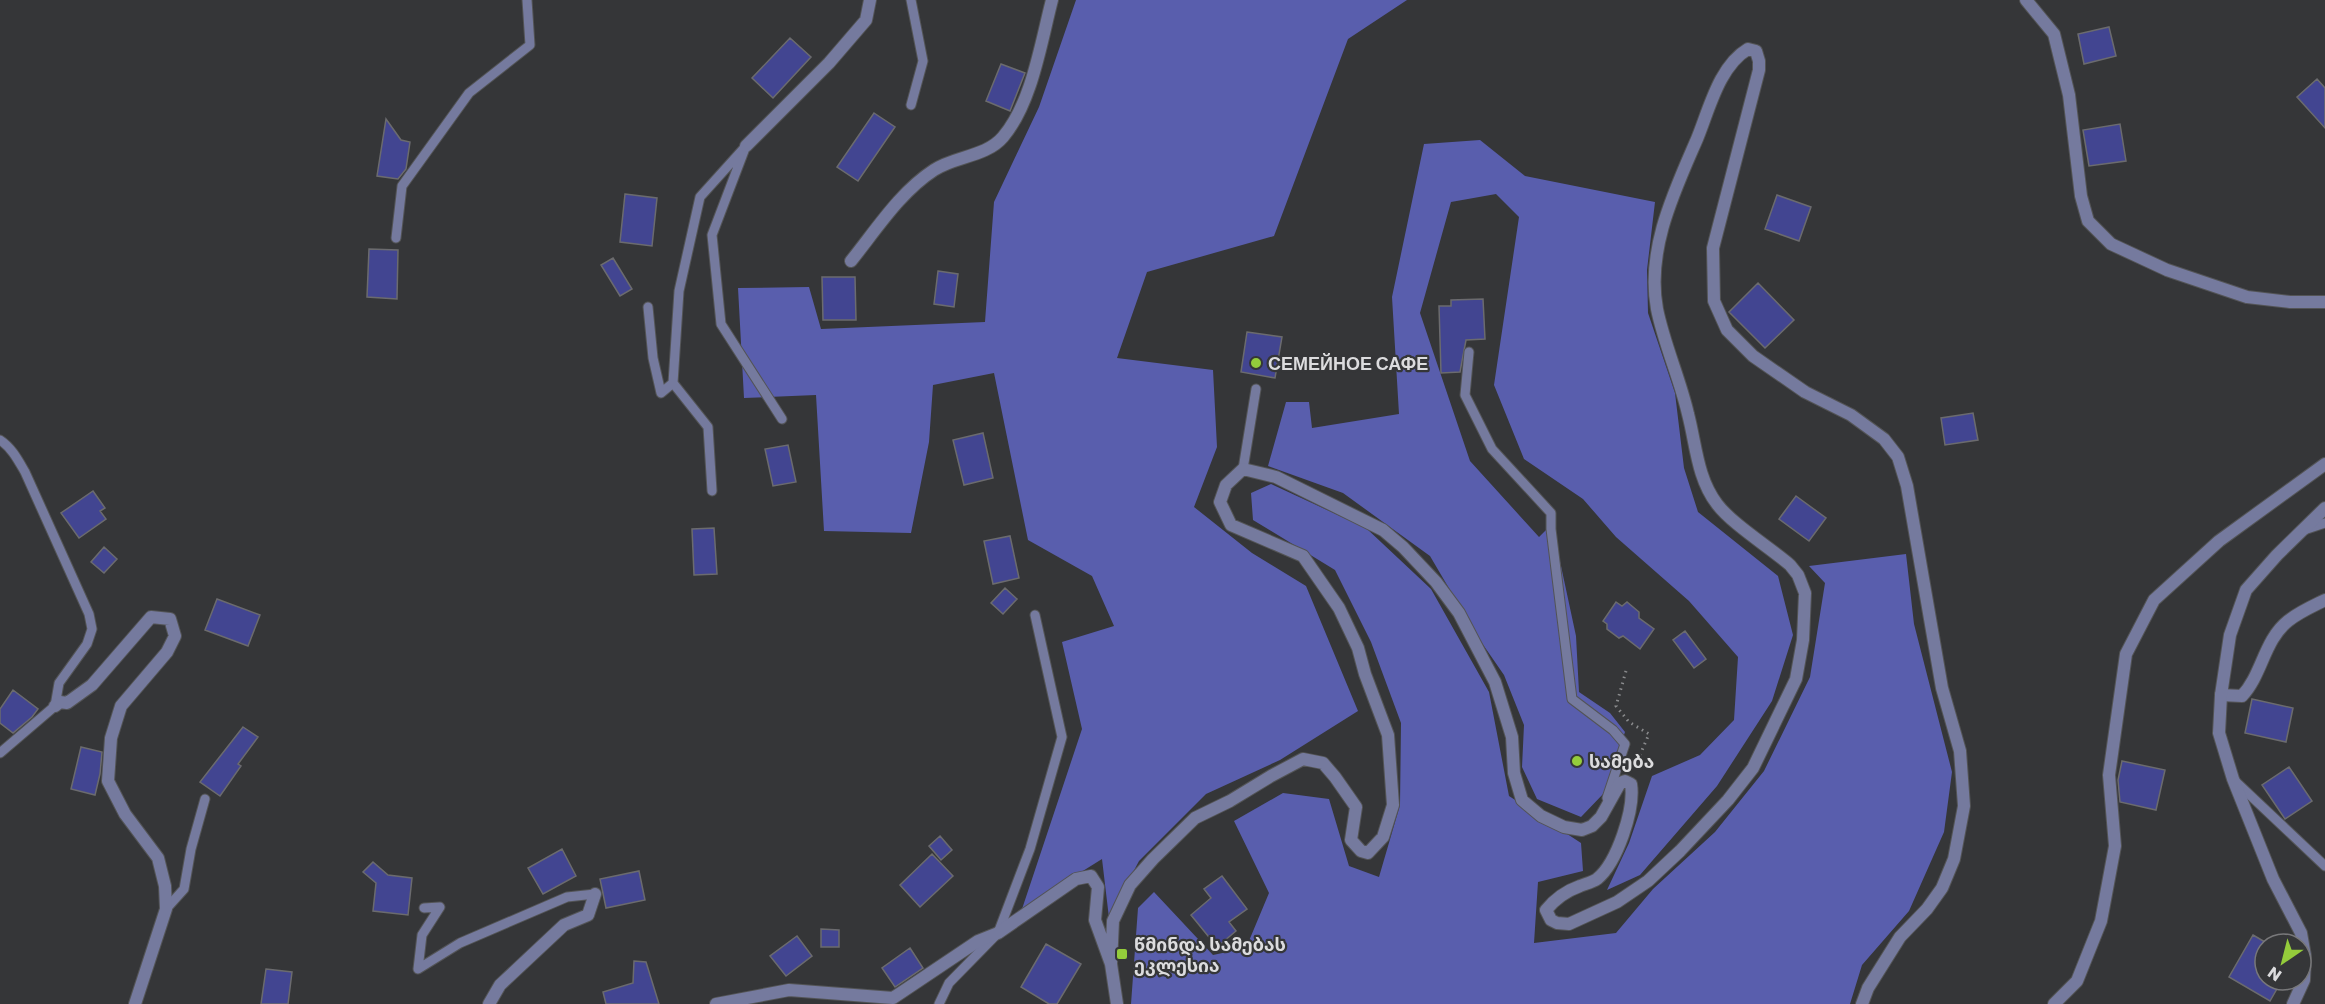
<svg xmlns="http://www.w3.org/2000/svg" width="2325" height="1004" font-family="Poppins,'Noto Sans Georgian',sans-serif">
<rect width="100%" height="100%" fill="#353638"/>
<path fill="#595ead" d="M1076,0H1407L1348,39L1274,236L1147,272L1117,358L1213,370L1217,447L1194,507L1252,553L1306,586L1358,711L1280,760L1206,794L1139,861L1109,918L1102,859L1022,909L1082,729L1062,642L1114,626L1092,576L1028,540L994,373L933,385L929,442L911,533L824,531L816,395L744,398L738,288L809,287L821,329L985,322L994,202L1039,107Z
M1480,140L1525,176L1655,202L1647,270L1648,313L1675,393L1684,468L1698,512L1778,576L1793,635L1772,701L1717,786L1640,875L1607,890L1629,843L1652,776L1700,755L1734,720L1738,657L1689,601L1616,537L1583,499L1524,459L1494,385L1519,217L1496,194L1451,202L1420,313L1470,461L1539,537L1552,524L1576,636L1579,692L1610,713L1625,732L1605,792L1581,817L1537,799L1522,767L1524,725L1504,675L1477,636L1430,556L1343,493L1268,466L1286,402H1309L1312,428L1399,414L1392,297L1424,144Z
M1271,484L1366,528L1431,589L1489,692L1509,796L1581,843L1583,871L1538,882L1534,943L1616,933L1653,889L1715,832L1764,771L1810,677L1825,583L1809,566L1906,554L1914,624L1952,772L1944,832L1909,911L1862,965L1850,1004H1131L1138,908L1154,892L1213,955L1246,948L1269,893L1234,821L1283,793L1329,799L1349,866L1379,877L1400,805L1401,723L1371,642L1335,570L1253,520L1251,493Z"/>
<path fill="#424591" stroke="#6b6b6e" stroke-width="1.5" d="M2109,27L2116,56L2084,64L2078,34Z
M790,38L811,57L773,98L752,78Z
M1001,64L1025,73L1010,111L986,101Z
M2317,79L2325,88V128L2297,97Z
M874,113L895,127L858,181L837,167Z
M386,119L401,140L410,142L406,169L398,179L377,176Z
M2120,124L2126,161L2089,166L2083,130Z
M625,194L657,198L652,246L620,242Z
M1777,195L1811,207L1799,241L1765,229Z
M369,249L398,250L397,299L367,297Z
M613,258L632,289L620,296L601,265Z
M938,271L958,274L954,307L934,304Z
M822,277H855L856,320H823Z
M1758,283L1794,320L1765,348L1729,312Z
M1483,299L1485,339L1466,340L1460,372L1441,373L1439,306H1451V300Z
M1247,332L1282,337L1275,378L1241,372Z
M1973,413L1978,440L1945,445L1941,418Z
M983,433L993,478L964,485L953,440Z
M788,445L796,482L773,486L765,449Z
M93,491L105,508L100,511L106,519L79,538L61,513Z
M1796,496L1826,518L1809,541L1779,519Z
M714,528L717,574L694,575L692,529Z
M1010,536L1019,578L993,584L984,541Z
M104,547L117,559L104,573L91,562Z
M1005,588L1017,599L1003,614L991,603Z
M217,599L260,615L248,646L205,630Z
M1616,602L1622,606L1627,602L1639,612V618L1654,629L1640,649L1623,636L1619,638L1607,629V624L1603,621Z
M1685,631L1706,659L1694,668L1673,640Z
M13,690L38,709L32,717L13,733L0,723V709Z
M2252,699L2293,708L2286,742L2245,733Z
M243,727L258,737L238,764L241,766L220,796L200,782Z
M81,747L102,752L100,774L95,795L71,789Z
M2122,761L2165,770L2156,810L2120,802L2118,780Z
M2289,767L2312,801L2285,819L2262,785Z
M940,836L952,850L941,860L929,846Z
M562,849L576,876L543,894L528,868Z
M932,854L953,876L920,907L900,885Z
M373,862L388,875L412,878L408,915L373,911L376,883L363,872Z
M639,871L645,900L606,908L600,879Z
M1222,876L1247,909L1229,922L1236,931L1217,947L1191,915L1211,898L1204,889Z
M821,929L839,930V947H821Z
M2253,935L2265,942V980H2282L2270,1001L2229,977Z
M797,936L812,956L786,976L770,956Z
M1046,944L1081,964L1057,1004H1049L1021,987Z
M910,948L923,968L895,987L882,968Z
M634,961L646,962L659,1004H606L603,992L633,983Z
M266,969L292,972L288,1004H261Z"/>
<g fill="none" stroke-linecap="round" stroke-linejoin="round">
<g stroke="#535456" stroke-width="11">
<path id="service" d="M911,105L923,61L911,0
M744,151L712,235L721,324L782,419
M396,238L402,186L469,93L530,45L527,0
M648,307L653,358L661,393L673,383
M1469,352L1465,395L1492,449L1551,513V529L1572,699L1613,730L1625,744L1607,798
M0,440C12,448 18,460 25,472L89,614L92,629L87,644L59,683L55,706L0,753
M1243,469L1256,389
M712,491L708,427L673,383L679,291L700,197L746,146
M2304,530L2325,523
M2235,781L2325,866
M424,908L440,907L422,935L418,969L460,943L567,897L595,894
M166,909L184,889L191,849L205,799
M939,1004L949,983L998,933L1030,849L1062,737L1035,615"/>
</g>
<g stroke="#535456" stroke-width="14">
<path id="minor" d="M746,146L829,63L866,20L870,0
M851,261C876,230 900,192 934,170C955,156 986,157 1003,137C1032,103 1041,42 1052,0
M2221,695L2242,696C2262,675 2264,640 2288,621C2299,612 2313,606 2325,600
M55,706L60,702L67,703L92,685L151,617L170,619L175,636L167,652L121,706L111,738L108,781L125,814L158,858L165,886L166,909L135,1004
M1111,964L1113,921L1130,885L1153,859L1195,818L1230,801L1271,776L1303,759L1323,763L1335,777L1356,807L1351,840L1361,851L1368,853L1383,837L1393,805L1388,735L1365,674L1358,648L1339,608L1303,556L1231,525L1220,502L1226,485L1243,469L1276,477L1383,530L1403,547L1436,582L1459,613L1495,682L1512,737L1514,773L1522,800L1541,816L1564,827L1582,830L1592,826L1601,817L1620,783L1625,781L1631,784C1635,809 1617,863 1597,879C1593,882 1585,884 1580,886C1566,891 1555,899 1546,910L1551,920L1557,923L1569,924L1617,902L1648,881L1680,851L1728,800L1753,768L1796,679L1803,640L1805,593L1798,575L1790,565C1769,547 1732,524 1717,504C1697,478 1696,444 1688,414C1680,379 1664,344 1657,309C1646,250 1674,192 1697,139C1709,110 1719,66 1748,49L1756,51L1759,61V70L1713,248L1714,301L1727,330L1753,356L1805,392L1851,415L1884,439L1898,457L1907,486L1942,688L1960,751L1964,806L1954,859L1942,888L1927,909L1900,937L1868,988L1862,1004
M489,1004L500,985L564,925L588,915L595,894
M716,1004L789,990L893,998L978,941L998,933L1076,879L1091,876L1098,887L1095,920L1111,964L1117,1004
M2054,1004L2077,981L2101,921L2115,846L2109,775L2126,654L2154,600L2219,541L2325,464"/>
</g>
<g stroke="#535456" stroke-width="14">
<path id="tertiary" d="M2026,0L2054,34L2069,95L2081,196L2088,221L2111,244L2167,270L2247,297L2290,302H2325
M2293,1004L2304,980L2305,956L2301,933L2273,879L2233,779L2219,733L2221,695L2230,635L2246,590L2277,555L2325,508"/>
</g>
<path stroke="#8b8c8e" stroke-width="3" stroke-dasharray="1.5 4.5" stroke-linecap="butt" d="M1626,671L1616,706L1629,722L1649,734L1634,769"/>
<use href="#service" stroke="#757a9e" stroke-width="9"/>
<use href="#minor" stroke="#757a9e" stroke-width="12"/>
<use href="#tertiary" stroke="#757a9e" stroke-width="12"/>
</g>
<g fill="#94cc3b" stroke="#353638" stroke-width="2">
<circle cx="1256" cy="363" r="6"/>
<circle cx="1577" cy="761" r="6"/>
<rect x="1116" y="948" width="12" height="12" rx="3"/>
</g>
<g text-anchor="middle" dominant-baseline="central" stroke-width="4.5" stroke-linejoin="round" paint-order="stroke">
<g font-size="18" font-weight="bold" fill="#dcdcde" stroke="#353638" text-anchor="start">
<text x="1268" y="363">СЕМЕЙНОЕ САФЕ</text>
<text x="1589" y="761">სამება</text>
<text x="1134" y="944">წმინდა სამებას<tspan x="1134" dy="21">ეკლესია</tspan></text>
</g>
</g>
<g transform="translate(2283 962) rotate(215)"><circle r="28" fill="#353638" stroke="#78787a" stroke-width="1.5"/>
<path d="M0-4.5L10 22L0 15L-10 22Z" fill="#94cc3b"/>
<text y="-9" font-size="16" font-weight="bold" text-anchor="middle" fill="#dcdcde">N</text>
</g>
</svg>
